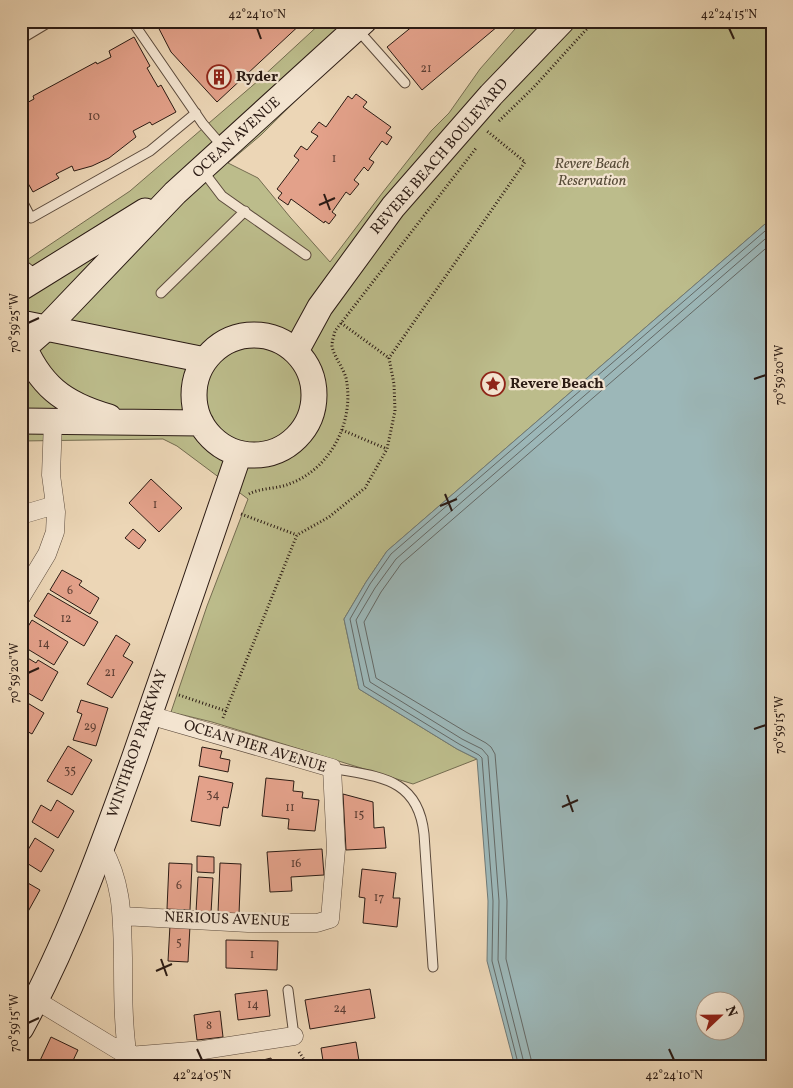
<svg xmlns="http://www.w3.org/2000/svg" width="793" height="1088" font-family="Vollkorn,serif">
<rect width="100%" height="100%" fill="#ecd6b6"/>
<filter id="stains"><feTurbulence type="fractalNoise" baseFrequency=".004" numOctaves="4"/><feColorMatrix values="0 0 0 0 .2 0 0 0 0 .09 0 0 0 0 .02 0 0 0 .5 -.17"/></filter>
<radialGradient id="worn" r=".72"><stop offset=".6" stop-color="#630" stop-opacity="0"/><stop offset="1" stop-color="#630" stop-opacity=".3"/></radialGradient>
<path fill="#bcbc8b" stroke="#746c50" d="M323,21H376L261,135L228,163L258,178L290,217L330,262L383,192L431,131L449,113L480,69L522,21H772V218L387,551L366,582L344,619L359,689L457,749L477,759L413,784L212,722L171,712L207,606L248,499L177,446L163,439L21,441V264L130,191L259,80Z"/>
<path fill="#9cb7b8" stroke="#6f7976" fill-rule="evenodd" d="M772,218V1067H515L487,961L488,901L477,759L457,749L359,689L344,619L366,582L387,551ZM706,1000H736V1030H706Z"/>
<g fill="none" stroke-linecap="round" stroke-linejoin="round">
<path stroke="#646966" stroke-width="1" d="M519,1067L492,961L493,901L482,758L479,755L459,744L364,686L350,619L370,584L391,554L772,225
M525,1067L498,960L499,901L488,756L482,749L462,739L370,682L356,620L375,588L396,559L772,233
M533,1067L506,959L507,901L495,754L491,747L486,743L466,732L376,678L364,622L381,592L401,564L772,243"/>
</g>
<path fill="#e3a18a" stroke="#2b1b14" d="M155,21H304L217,102L171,52Z
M419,21H504L422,90L387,47Z
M134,37L150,66L147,68L158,87L161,85L176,112L152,125L150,122L133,131L136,137L109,158L92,166L74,171L72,166L56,174L59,178L33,192L21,171V106L34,99L33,96L96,62L97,64L111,57L109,51Z
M356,94L367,102L363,107L391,127L386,133L392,137L387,145L382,141L369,159L374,162L368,171L364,167L354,180L359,184L350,195L346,192L332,212L336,215L329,224L325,221L324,223L291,199L288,205L278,198L282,193L277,189L299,160L294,156L301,146L307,150L318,136L311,132L319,122L326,127L348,96L352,99Z
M21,459L25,472L24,481L21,488Z
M151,479L182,508L159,532L129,503Z
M133,529L146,540L139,549L125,538Z
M62,570L82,581L79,585L99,598L90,614L50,590Z
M48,593L98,622L84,646L34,616Z
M32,620L68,642L54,665L21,645V638Z
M116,635L130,644L123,656L133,662L112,698L87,684Z
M21,654L36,663L38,660L58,672L42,701L21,689Z
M21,699L44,713L32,734L21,728Z
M81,700L108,708L96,746L73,740L82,714L77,712Z
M68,746L92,760L72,795L47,781Z
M202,747L222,751L220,758L230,760L228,772L199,766Z
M199,776L233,783L228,808L223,807L220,826L191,821Z
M266,778L294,781L293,791L303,792L302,798L319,800L315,831L288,829L289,819L262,816Z
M343,794L373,802L374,828L384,827L386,848L346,850Z
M57,800L74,811L58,838L32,822L41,805L51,811Z
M35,838L54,850L41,872L22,860Z
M322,849L324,875L291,877L292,891L270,892L267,852Z
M197,856L214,857V873L197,872Z
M169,863L192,864L190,910L167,909Z
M220,863L241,864L239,914L218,913Z
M362,869L396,873L393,898H400L397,927L363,923L365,898L359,897Z
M198,877L213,878L211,913L196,912Z
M21,879L40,890L25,917L21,915Z
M170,925L190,926L188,962L168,961Z
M226,940L278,941L277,970L226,968Z
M370,989L375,1018L310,1029L305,1000Z
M267,990L270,1016L238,1020L235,994Z
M220,1011L223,1037L197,1040L194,1015Z
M51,1037L78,1050L70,1067L63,1064L61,1067H37Z
M356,1042L360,1067H324L321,1048Z
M271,1058L273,1067H235Z"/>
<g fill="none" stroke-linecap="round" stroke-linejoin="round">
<g stroke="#5b4a3c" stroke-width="11">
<path id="lane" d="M132,21L203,124L223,147
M357,29L405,83
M21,39L51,21
M203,171L222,196L306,255
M21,199L31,218L150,151L196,113
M21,263L38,276
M161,293L245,211
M332,768C378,777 418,777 424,834L433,967
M288,990L294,1036"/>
</g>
<g stroke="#5b4a3c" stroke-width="19">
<path id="street" d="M21,515L55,505
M21,597L47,554L55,532L56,512L51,475L53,421
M102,847C123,884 122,917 123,958C123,994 123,1030 129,1065
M122,916L248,923H317L330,919L336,849L332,768L149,715
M21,991L128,1056L203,1050L294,1036"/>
</g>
<g stroke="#2b1b14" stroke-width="27">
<path id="secondary" d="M21,288L145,211
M21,323L205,360
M194 395a60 60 0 1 1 120 0a60 60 0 1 1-120 0Z
M21,340C39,385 63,404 109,417
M21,350L46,328L175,193L364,21
M296,351L320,307L393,207L491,95L562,21
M21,421L201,423
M21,1028C68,942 101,851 134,759C170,657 204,556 239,454"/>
</g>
<path stroke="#2b1b14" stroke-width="3" stroke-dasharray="1 2.5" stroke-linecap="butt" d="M499,121L534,87L594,21
M341,323L389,358
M342,430L387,449
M249,494C259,488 277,489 289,484C331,469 355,421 346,378C343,367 334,357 332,346C332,341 334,335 335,331L477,147
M241,514L297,535
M179,695L226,711
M223,718L297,535L329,517L365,488L387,449L395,411L394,384L389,358L525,162L487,131
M299,1052L309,1067"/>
<use href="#lane" stroke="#f3e4d0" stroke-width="9"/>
<use href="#street" stroke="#f3e4d0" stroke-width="18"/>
<use href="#secondary" stroke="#f3e4d0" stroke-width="25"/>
</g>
<path fill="none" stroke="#2b1b14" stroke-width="2" d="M257,28L261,39M729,28L734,39M324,194L330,210M319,205L335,198M28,323L39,318M754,379L766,375M445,494L452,511M440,506L457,499M28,673L39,668M754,729L766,725M567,795L573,812M562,807L578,800M161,959L167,976M156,971L172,964M28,1023L39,1018M197,1049L202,1060M669,1049L674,1060"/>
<defs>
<g id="building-ring" transform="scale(1.25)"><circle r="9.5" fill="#f3e4d0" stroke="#8f2418" stroke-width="1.5"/><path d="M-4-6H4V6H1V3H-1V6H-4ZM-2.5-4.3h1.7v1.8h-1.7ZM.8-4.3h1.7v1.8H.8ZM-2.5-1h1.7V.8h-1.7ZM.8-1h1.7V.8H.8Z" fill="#8f2418"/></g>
<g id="sight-ring" transform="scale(1.25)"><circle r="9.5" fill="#f3e4d0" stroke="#8f2418" stroke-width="1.5"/><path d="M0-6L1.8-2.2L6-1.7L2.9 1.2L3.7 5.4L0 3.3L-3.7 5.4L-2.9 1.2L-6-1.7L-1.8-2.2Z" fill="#8f2418"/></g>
</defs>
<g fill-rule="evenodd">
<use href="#building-ring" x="219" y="77"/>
<use href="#sight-ring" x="493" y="384"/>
</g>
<g text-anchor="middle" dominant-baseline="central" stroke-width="4.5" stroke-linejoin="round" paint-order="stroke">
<g font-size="12" fill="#593c32">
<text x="426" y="69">21</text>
<text x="94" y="117">10</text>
<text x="334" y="159">1</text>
<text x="155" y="505">1</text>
<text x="70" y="591">6</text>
<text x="66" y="619">12</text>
<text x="44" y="644">14</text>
<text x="110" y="673">21</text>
<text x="90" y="727">29</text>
<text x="70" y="771">35</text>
<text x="213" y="795">34</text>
<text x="290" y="808">11</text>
<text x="359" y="815">15</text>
<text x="296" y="864">16</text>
<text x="179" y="886">6</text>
<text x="379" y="898">17</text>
<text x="179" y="943">5</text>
<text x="252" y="955">1</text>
<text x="253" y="1005">14</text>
<text x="340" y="1009">24</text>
<text x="209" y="1026">8</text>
</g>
<g font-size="15" font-weight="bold" fill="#2b1b14" stroke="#f3e4d0" text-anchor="start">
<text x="236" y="77">Ryder</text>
<text x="510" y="384">Revere Beach</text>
</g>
<g font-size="15" fill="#2b1b14" stroke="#f3e4d0">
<text transform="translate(237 138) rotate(-42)">OCEAN AVENUE</text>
<text transform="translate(440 157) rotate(-49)">REVERE BEACH BOULEVARD</text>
<text transform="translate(138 744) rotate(-71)">WINTHROP PARKWAY</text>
<text transform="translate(255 747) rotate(17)">OCEAN PIER AVENUE</text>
<text transform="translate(227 920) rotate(2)">NERIOUS AVENUE</text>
</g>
<g font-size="15" font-style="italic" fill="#564b38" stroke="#f3e4d0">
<text x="592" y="164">Revere Beach<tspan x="592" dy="17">Reservation</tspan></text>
</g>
</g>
<rect width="793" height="1088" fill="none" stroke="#ecd6b6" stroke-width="55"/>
<g transform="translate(720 1016) rotate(68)"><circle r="24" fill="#f3e4d0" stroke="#a39485"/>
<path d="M0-4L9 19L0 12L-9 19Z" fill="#8f2418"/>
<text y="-8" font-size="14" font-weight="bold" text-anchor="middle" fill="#2b1b14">N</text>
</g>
<rect x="28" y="28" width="738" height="1032" fill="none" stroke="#2b1b14" stroke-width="2"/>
<g font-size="12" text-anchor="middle" fill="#2b1b14">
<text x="257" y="18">42°24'10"N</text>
<text x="729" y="18">42°24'15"N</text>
<text transform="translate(14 323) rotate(-90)" y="4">70°59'25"W</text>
<text transform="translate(779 375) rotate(-90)" y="4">70°59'20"W</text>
<text transform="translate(14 673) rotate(-90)" y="4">70°59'20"W</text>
<text transform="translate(779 725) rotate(-90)" y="4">70°59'15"W</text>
<text transform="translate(14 1023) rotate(-90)" y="4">70°59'15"W</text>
<text x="202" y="1079">42°24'05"N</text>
<text x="674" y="1079">42°24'10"N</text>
</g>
<rect width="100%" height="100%" filter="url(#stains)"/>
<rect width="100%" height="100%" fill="url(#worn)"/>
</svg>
